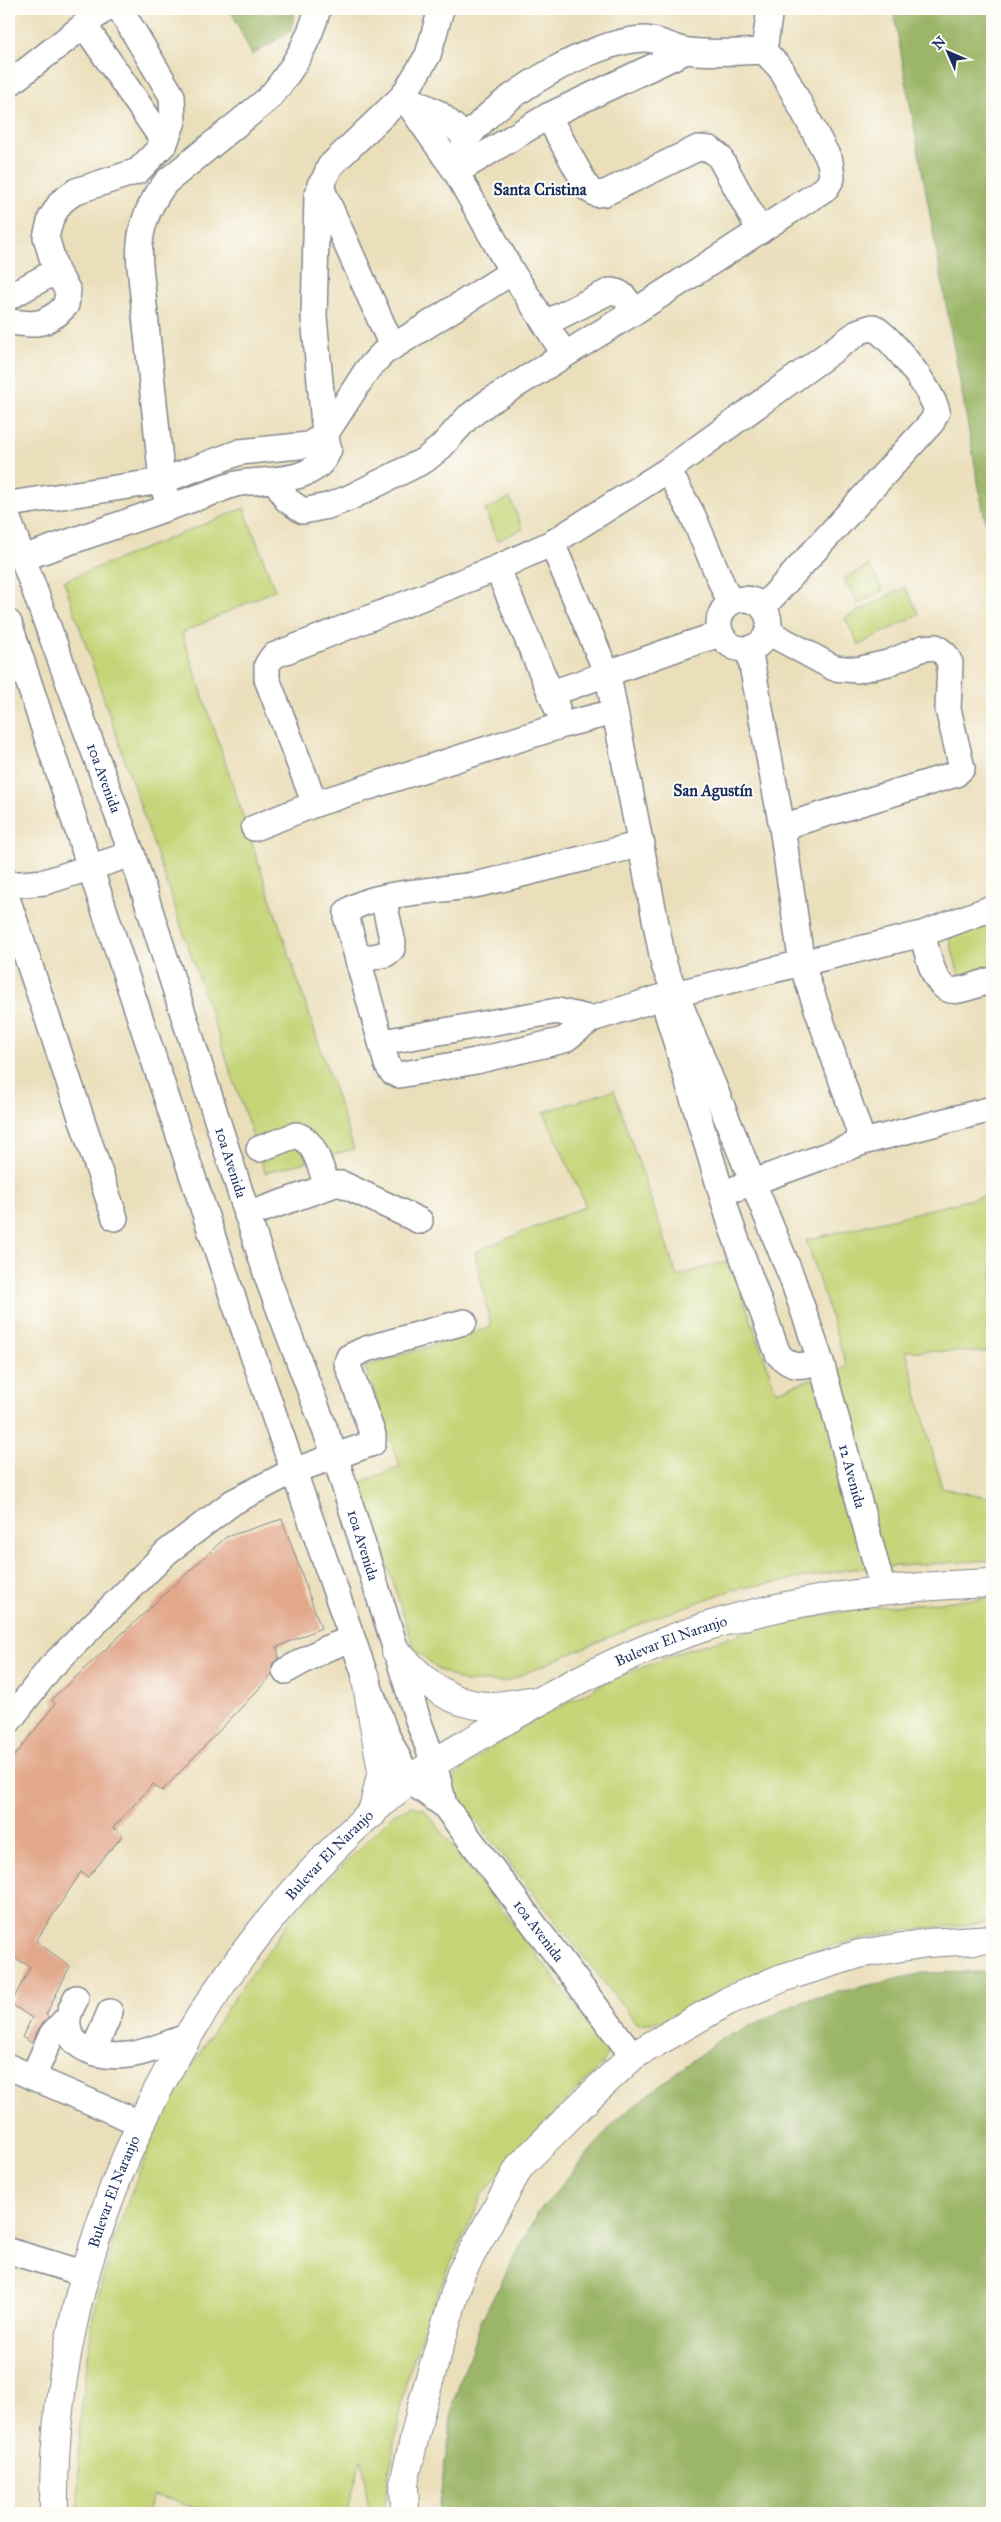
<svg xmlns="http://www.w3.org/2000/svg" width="1001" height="2522" font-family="'IM FELL Great Primer',serif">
<rect width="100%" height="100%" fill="#fdfcf7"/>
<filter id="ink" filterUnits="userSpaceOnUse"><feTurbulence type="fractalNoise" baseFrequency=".02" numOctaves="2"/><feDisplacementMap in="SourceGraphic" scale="10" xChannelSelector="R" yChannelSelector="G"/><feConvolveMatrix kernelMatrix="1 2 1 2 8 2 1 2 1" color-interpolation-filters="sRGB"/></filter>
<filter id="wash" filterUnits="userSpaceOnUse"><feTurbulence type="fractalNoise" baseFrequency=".0096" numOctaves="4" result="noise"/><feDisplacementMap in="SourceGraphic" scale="20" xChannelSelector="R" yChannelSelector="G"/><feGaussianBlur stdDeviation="1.12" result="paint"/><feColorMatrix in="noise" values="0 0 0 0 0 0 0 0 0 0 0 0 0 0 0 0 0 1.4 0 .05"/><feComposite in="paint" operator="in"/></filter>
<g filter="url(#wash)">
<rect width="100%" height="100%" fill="#ebdfbb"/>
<path fill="#c4d476" stroke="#70826a" d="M510,498L523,529L497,541L485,510Z
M244,508L275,590L182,633L354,1149L265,1173L64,581Z
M869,565L883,590L858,604L844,579Z
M905,587L919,614L859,645L845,618Z
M992,924V970L960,980L949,938Z
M614,1090L677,1276L730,1260L776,1391L847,1367L806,1240L992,1194V1352L906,1351L942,1488L992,1498V1560L853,1569L732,1590L651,1619L505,1682H464L436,1668L414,1648L361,1482L400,1467L365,1367L491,1327L475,1252L586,1206L544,1112Z
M992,1598V1922L889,1932L800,1954L670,2017L651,2023L637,2024L453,1792V1778L494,1743L604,1683L683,1651L774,1624L865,1608Z
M411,1806L424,1809L609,2049L602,2065L533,2134L483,2194L440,2287L407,2377L388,2479L384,2513H369L362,2459L346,2513H219L153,2495L148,2513H78L79,2431L93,2315L115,2235L158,2124L227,2008L295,1913L394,1814Z"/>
<path fill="#9bb667" stroke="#5b7262" d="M230,9H295L291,31L252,55Z
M893,9H992V551L983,510Z
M992,1972V2513H438L453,2403L482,2319L537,2214L616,2120L716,2042L805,2000L922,1973Z"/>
<g id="blocks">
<path fill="#e2a88c" d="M282,1519L321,1628L277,1647L279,1658L272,1664V1675L162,1791L153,1784L113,1828L123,1835L88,1877L81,1872L36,1941L70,1966L46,2015L49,2017L39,2028L32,2043L22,2037L32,2018L11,2004L30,1967L9,1954V1763L55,1704L52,1699L226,1537Z"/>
</g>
</g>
<g filter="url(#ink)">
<use href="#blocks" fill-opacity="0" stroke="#83878c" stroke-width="1"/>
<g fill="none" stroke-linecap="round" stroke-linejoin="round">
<g stroke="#83878c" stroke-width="28">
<g id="minor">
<path d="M84,25L165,143"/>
<path d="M764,51L770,9"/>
<path d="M9,84L105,9"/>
<path d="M403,96L456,172L548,116L686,51"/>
<path d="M403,96L438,113L467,138"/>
<path d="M548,116L588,189L596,194L605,193L698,148L710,149L719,156L760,231"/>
<path d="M320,185L392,346"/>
<path d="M9,297L56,271"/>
<path d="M9,322L31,324L43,322L57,314L66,305L68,291L56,271L46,237L51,218L61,202L76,191L138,171L165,143L173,121L172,96L120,9"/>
<path d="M546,323L610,291C624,291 628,302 634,312"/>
<path d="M668,470L693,516L730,603"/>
<path d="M276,481L287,500L303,511L328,506L349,498L425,460L441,447L467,418L487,403L634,312L826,188L832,178L830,161L781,69L764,51C739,52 712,54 688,51C673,49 660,39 644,39C593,40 499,96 469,136C462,145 459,161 456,172L512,272L565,355"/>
<path d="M166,496L162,481L140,266C137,233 146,208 166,182L268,99C292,72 308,44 318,9"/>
<path d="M9,504L162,481L240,452L308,445L325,435L367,370L383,353L512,272"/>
<path id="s1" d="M9,521L132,854L269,1282L335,1456L418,1720L434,1763L444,1805"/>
<path id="s2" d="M552,543L608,676L664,965L792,1278L821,1362L883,1590"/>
<path d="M23,558L219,490C226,487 234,484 241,483C272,479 317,483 329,449L325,435L314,317L317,196L330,166L403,96L428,55L441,9"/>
<path d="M497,568L557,708"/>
<circle cx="744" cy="624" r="25"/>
<path id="s3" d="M9,623L232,1295L385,1732L409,1780L444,1805L633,2056"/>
<path d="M768,632L834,668L857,670L888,663L923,648L936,647L945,654L950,663L948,709L962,768L956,774L782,827"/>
<path d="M749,649L782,827L802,965L863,1142"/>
<path d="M551,693C609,675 663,651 721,634"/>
<path d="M315,804L267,679V665L273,656L497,568L552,543L668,470L860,331L873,327C894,340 930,388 937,411L932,422L763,607"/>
<path d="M254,828L315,804L563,725L614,712"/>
<path d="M642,844C588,857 534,872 479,884C446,891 371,891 347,912V920L387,1064L392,1072L399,1075L476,1061L564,1040L592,1019L662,997L922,934L992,908"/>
<path d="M9,885L45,882L132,854"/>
<path d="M9,904L115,1218"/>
<path d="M922,934C928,952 933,995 959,990C970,988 981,983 992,980"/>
<path d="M360,960L386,954L392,949L393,943L383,898"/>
<path d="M667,1012L731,1225L778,1354C793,1370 801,1366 821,1362"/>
<path d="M383,1042L557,1011L592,1019"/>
<path d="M259,1149L296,1135C316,1140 321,1170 327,1187"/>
<path d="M737,1188L863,1142L992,1109"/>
<path d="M247,1215L335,1184H342L420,1221"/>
<path d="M285,1671L325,1649L352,1639"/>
<path d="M9,1721L50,1668L167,1552L233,1502L293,1471L373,1443V1435L347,1363L349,1357L366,1349L464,1322"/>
<path d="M76,1998C73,2005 68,2013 68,2020C65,2051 105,2058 128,2055C147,2053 168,2043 186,2037"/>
<path d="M93,2052L110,2012"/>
<path d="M9,2067L140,2123"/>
<path d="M33,2077L52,2034L67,2018"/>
<path d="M9,2251L86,2274"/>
</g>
</g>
<g stroke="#83878c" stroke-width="30">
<g id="major">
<path d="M396,1651C422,1679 446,1704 487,1706C501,1707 516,1703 529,1701"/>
<path d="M366,1679L382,1771L372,1814"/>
<path id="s4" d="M54,2513C50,2231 193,1958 408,1781C431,1763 458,1749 483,1734C538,1701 594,1670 653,1646C760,1602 878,1587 992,1583"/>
<path d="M405,2513L404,2483L422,2405L461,2273L520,2166L588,2098L633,2056L728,2001L782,1978L859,1954L927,1943L992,1939"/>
</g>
</g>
<use href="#minor" stroke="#fff" stroke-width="25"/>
<use href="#major" stroke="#fff" stroke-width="28"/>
</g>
</g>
<g text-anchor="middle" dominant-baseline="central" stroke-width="4" stroke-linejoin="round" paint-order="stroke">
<g font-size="15" fill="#1b2f5e" stroke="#fdfcf7">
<text stroke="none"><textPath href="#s1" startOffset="274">10a Avenida</textPath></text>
<text stroke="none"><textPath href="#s1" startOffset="679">10a Avenida</textPath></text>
<text stroke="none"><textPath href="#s2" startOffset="984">12 Avenida</textPath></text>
<text stroke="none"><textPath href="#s1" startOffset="1084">10a Avenida</textPath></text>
<text stroke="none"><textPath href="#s4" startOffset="1139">Bulevar El Naranjo</textPath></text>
<text stroke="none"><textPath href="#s4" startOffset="732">Bulevar El Naranjo</textPath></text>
<text stroke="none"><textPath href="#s3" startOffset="1425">10a Avenida</textPath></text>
<text stroke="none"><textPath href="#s4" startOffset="329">Bulevar El Naranjo</textPath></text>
</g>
<g font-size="16" font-weight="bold" fill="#1b2f5e" stroke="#fdfcf7">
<text x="540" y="189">Santa Cristina</text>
<text x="713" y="790">San Agustín</text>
</g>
</g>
<rect width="1001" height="2522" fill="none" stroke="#fdfcf7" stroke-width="30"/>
<g transform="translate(948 52) rotate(315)" stroke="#fdfcf7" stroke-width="4" paint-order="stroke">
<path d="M0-4L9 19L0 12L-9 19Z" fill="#1b2f5e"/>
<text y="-8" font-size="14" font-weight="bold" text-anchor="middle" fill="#1b2f5e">N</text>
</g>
</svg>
